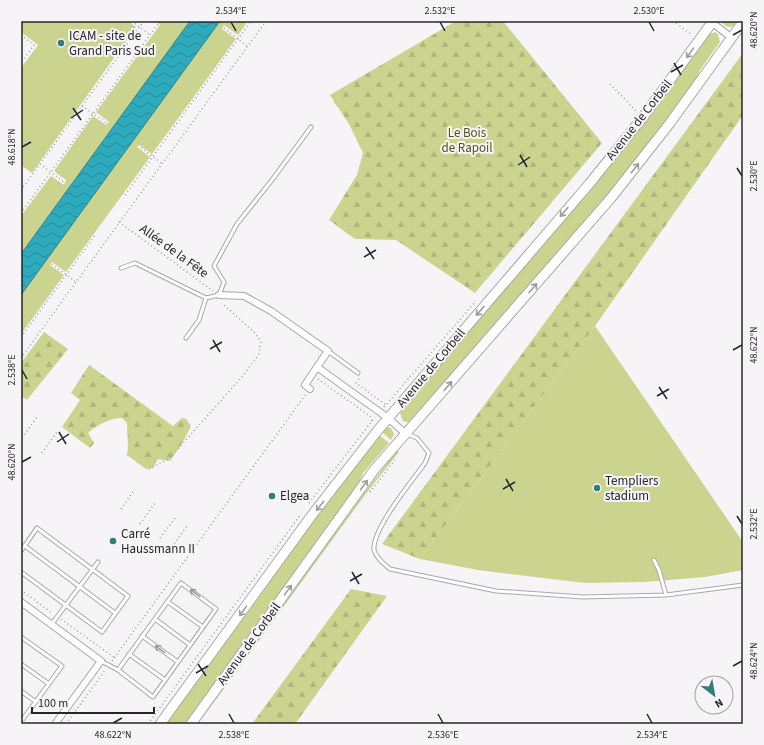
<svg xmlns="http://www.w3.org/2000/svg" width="764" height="745" font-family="'Source Sans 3',sans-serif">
<defs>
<pattern id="forest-firs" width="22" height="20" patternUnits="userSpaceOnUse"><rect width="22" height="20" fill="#cbd48f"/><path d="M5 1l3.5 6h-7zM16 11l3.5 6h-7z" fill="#aeb67b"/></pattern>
<pattern id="water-waves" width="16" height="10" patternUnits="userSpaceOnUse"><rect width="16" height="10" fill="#2dabbd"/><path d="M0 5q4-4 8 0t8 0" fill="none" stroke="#268b9a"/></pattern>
</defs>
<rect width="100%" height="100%" fill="#f7f4f8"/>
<path fill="#cbd48f" d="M21,21H128L136,27L32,173L21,165V68L38,45L21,32Z
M156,21H190L21,254V243L23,240L21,238V216L51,176L64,185L66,180L54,171L93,116L106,125L109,122L96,112L160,25Z
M220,21H248L238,35L224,25L222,29L236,39L152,154L138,144L137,147L150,157L66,272L52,262L50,265L64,275L21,334V295Z
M722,21H740C735,26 730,30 723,24Z
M715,32L718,34L720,42L700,70L695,82L634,164L410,423L403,421L400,413L435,372L439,364L619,155L708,35Z
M595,326L743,542V570L705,577L645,582L585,583L478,570L420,559Z
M386,427L391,428L394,434L391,440L381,431Z
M378,434L389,443L363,473L358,486L185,724H163L340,481Z
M397,450L399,452L365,495L198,724H195L365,492Z"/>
<path fill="url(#forest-firs)" d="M456,21H503L602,143L475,293L396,240L355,239L329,220L357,175L363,153L349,124L330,95Z
M743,53V115L595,326L420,559L382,544Z
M44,332L68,349L27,400L21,396V363Z
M89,365L173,426L182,418L186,419L191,426L184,440L170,461L158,459L153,468L146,469L127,455C129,444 127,435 127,423L122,418C110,418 97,425 88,433L94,443L90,448L62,427L80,400L71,393Z
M351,589L387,596L295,724H252Z"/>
<path fill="url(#water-waves)" stroke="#2b8390" d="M190,21H220L21,295V254Z"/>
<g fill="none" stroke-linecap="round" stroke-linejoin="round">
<g stroke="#aaa7aa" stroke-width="5">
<path id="service" d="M121,268L135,263L206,298L219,295L224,282L214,266L237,224L272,180L311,127
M186,338L199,320L206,298
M328,351L358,373
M407,434L417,438L429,453L425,463C412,481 372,529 374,550C376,558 384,564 390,569L496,591L583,597L666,595L659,570L654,560
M25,546L115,613
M21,551L37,528L128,596L102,632L21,572
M666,595L743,585
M168,602L203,627
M155,619L190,645
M51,625L98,562
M142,636L178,662
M21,637L62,666L23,719L21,718
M129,654L165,680
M101,661L118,670L153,697L216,609L181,583L118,670
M21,664L49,684
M21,691L36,702"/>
</g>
<g stroke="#aaa7aa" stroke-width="8">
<path id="minor" d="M710,21L732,38
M219,295L244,296L271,311L328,351L317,367L388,418L406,434
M310,389L305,385L317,367
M21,602L101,661L55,724"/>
</g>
<g stroke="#aaa7aa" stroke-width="11">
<path id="secondary" d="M160,724L312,515L378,430L590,183L643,117L713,21
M191,724L374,470L611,198L670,123L743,22"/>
</g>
<path stroke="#a19fa2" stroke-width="1.5" stroke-dasharray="1 3" stroke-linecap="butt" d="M132,21L150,35
M673,21L692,35
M224,28L247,46
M21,35L34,45L21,63
M610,84L636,111
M82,106L108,124
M138,145L162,164
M40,164L65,183
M21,190L144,21
M125,195L251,21
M21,213L158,24L153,21
M119,222L213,291
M21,241L22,242
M52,264L76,282
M21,337L96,234
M21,358L266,21
M318,379L371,417L372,421
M359,379L356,383L386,405
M384,407L476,301
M22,438L37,417
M42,453L57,432
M149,469L170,458L241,378L259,354L261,342L255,333L222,303
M370,492L395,460
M309,503L375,417
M121,509L135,489
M140,524L155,503
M160,538L175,518
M172,547L187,526
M21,590L53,614
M61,619L115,658
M112,661L306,394
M66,724L106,669
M148,724L301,514"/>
<use href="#service" stroke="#fff" stroke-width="3"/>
<use href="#minor" stroke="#fff" stroke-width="6"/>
<use href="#secondary" stroke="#fff" stroke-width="9"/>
</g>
<defs><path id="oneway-shaft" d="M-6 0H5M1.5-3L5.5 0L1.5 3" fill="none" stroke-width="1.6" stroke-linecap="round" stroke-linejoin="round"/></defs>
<g stroke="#9e9d9e">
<use href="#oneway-shaft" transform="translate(690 53) rotate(126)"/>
<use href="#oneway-shaft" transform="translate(635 168) rotate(-51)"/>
<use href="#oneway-shaft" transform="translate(564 212) rotate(131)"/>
<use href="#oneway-shaft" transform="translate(533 288) rotate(-49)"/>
<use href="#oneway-shaft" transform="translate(480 311) rotate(131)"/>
<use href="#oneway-shaft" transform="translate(448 386) rotate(-49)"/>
<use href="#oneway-shaft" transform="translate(364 485) rotate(-54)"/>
<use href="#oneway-shaft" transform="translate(320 506) rotate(128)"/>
<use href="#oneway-shaft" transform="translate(288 590) rotate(-54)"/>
<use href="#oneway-shaft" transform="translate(195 593) rotate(-143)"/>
<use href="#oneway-shaft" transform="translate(243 611) rotate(126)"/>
<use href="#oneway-shaft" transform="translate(160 649) rotate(-144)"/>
</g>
<path fill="none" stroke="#272627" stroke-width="1.5" d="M231,22L236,31M440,22L445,31M649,22L654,31M733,35L742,30M674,63L681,75M671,72L683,65M73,108L81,120M71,118L83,110M22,147L31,142M520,155L527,167M518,165L530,157M737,168L742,176M366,247L374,259M364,257L376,250M213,340L220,352M210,349L222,342M733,350L742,345M22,370L27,379M659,387L667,399M657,396L669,389M59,432L66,444M57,442L69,434M22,462L31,457M506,479L513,491M503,489L515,482M737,516L742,524M352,572L359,584M350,581L362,574M198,664L206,676M733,666L742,661M196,673L208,666M229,714L234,723M438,714L443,723M647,714L652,723M113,723L122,718"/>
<g fill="#347d7e" stroke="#f7f4f8" stroke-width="1.5">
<circle cx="61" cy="43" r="4"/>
<circle cx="597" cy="488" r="4"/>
<circle cx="272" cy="496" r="4"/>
<circle cx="113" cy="541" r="4"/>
</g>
<g text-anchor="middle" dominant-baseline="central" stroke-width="4" stroke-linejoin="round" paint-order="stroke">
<g font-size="13" fill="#272627" stroke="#f7f4f8" text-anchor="start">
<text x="69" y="36">ICAM - site de<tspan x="69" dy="15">Grand Paris Sud</tspan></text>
<text x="605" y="481">Templiers<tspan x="605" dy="15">stadium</tspan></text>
<text x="280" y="496">Elgea</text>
<text x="121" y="534">Carré<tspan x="121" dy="15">Haussmann II</tspan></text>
</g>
<g font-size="13" fill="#272627" stroke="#f7f4f8">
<text transform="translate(639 120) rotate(-52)">Avenue de Corbeil</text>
<text transform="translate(174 251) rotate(36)">Allée de la Fête</text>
<text transform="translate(431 368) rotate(-50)">Avenue de Corbeil</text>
<text transform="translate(249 644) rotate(-54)">Avenue de Corbeil</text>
</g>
<g font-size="13" fill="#4f5518" stroke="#f7f4f8">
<text x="467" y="133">Le Bois<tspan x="467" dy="15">de Rapoil</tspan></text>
</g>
</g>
<rect width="764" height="745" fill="none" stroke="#f7f4f8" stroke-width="44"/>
<g transform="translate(714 695) rotate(149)"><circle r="19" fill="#f7f4f8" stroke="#a4a2a4"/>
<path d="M0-3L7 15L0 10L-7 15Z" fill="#347d7e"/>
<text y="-6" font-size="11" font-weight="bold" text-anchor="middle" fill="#272627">N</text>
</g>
<path d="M32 707v6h122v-6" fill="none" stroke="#272627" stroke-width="2"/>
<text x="38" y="707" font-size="12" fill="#272627" stroke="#f7f4f8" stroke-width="3" paint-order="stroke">100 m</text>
<rect x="22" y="22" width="720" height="701" fill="none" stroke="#272627" stroke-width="1.5"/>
<g font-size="10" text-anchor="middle" fill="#272627">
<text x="231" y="14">2.534°E</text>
<text x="440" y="14">2.532°E</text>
<text x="649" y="14">2.530°E</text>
<text transform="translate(753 30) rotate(-90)" y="4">48.620°N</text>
<text transform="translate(11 147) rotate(-90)" y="4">48.618°N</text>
<text transform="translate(753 176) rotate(-90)" y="4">2.530°E</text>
<text transform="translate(753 345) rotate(-90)" y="4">48.622°N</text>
<text transform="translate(11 370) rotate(-90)" y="4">2.538°E</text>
<text transform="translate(11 462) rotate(-90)" y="4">48.620°N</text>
<text transform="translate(753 524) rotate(-90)" y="4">2.532°E</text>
<text transform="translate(753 661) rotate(-90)" y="4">48.624°N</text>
<text x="113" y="738">48.622°N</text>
<text x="234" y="738">2.538°E</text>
<text x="443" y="738">2.536°E</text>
<text x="652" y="738">2.534°E</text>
</g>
</svg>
